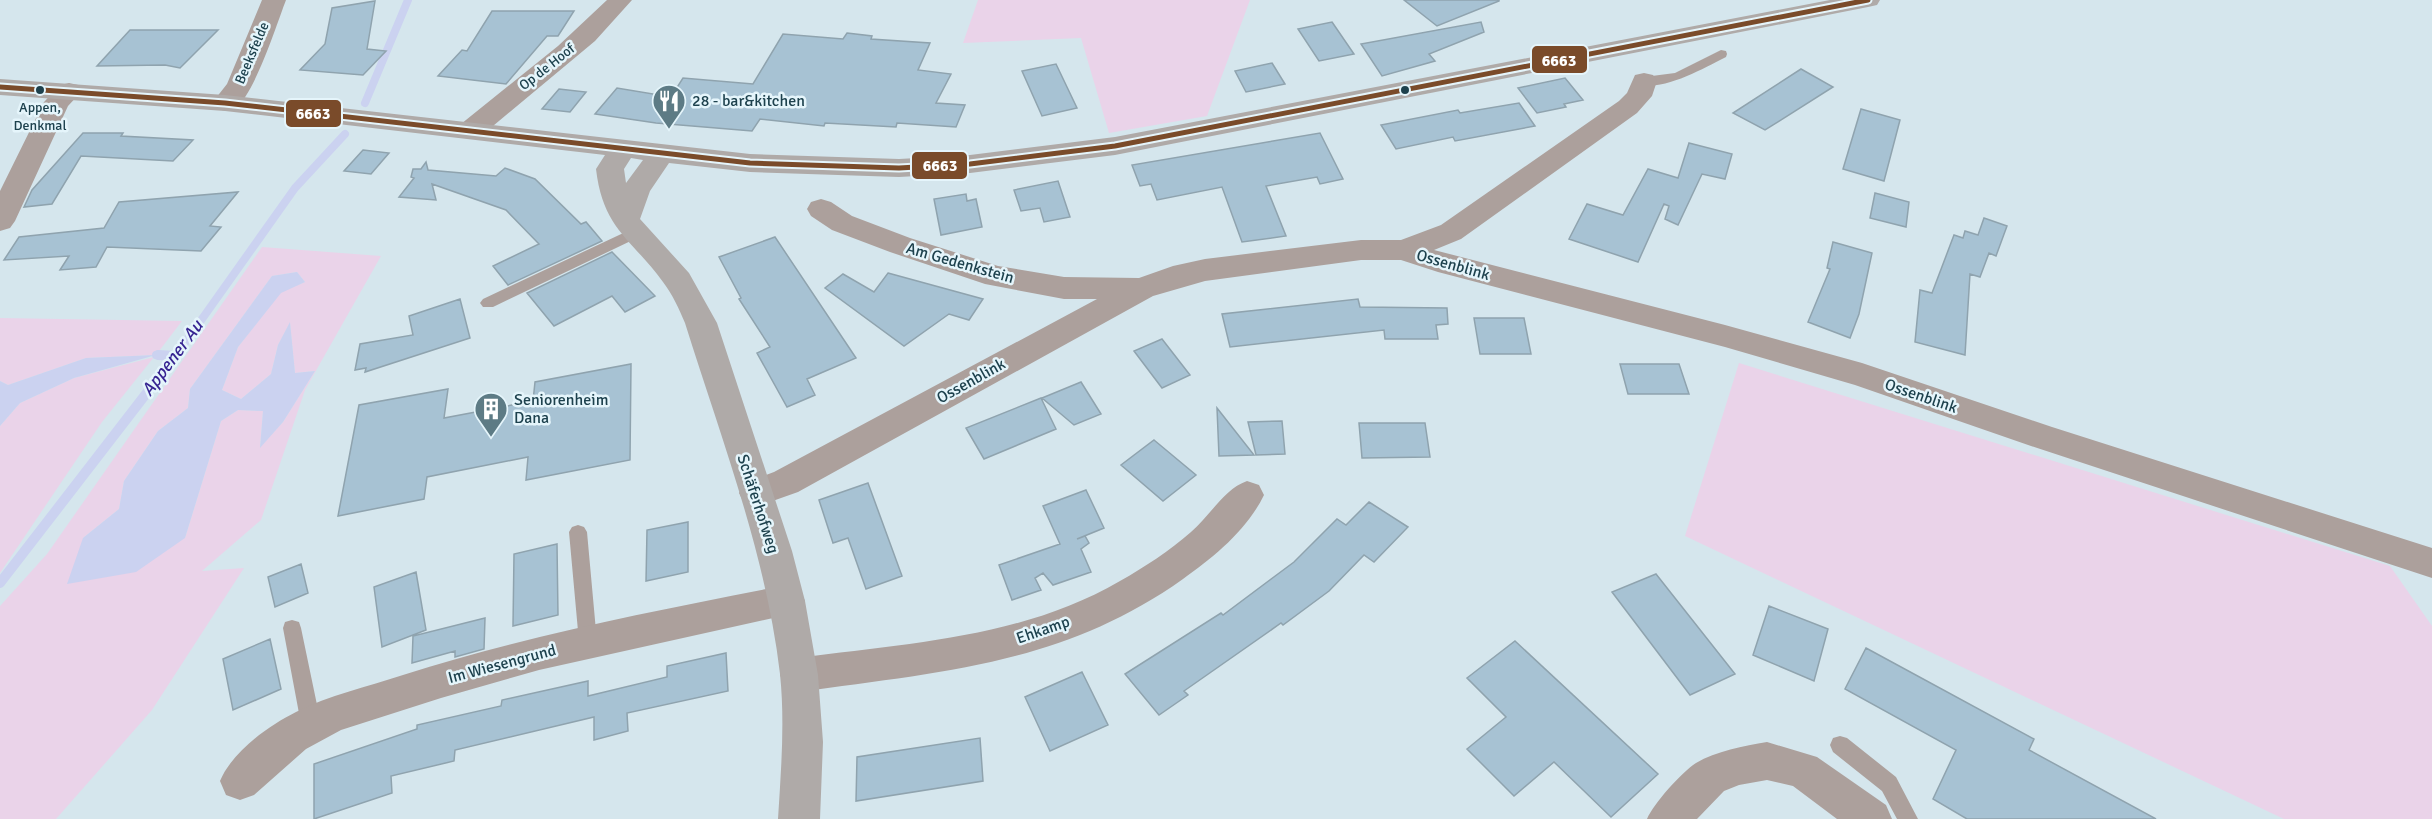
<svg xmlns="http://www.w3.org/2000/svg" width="2432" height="819" font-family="Signika,sans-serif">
<rect width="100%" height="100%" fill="#d5e6ed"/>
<path fill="#ead3e9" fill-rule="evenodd" d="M978,0H1250L1207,116L1109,133L1081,38L963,43Z
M262,247L381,256L305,390L261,520L202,571L244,568L152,710L56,819H0V606L47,554ZM297,272L305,282L281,292L238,347L222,390L241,399L271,374L278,345L290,323L295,373L315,371L283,422L260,447L263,411L238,410L221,421L185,538H83L119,509L124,481L158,431L188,408L190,389L272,276Z
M0,318L182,321L156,355L86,358L8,385L0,381Z
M154,357L102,422L0,573V426L20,403L74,378Z
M1739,363L2390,566L2432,626V819H2284L1685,536Z"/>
<path fill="#cbd2f0" d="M297,272L305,282L281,293L238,347L222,390L241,399L271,374L278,345L290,322L295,373L315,371L283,422L260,448L263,411L238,410L221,421L185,538L136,572L67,584L83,538L119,509L124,481L158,431L188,408L190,389L272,276Z
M156,355L74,378L20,403L0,426V381L8,385L86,358Z"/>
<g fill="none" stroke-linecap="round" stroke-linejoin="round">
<path stroke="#cbd2f0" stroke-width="8" d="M365,103L408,0
M156,355L175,356
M175,357L295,188L345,134"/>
<path stroke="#cbd2f0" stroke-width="10" d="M158,355L175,356
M0,583L176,355"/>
</g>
<path fill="#a7c2d3" stroke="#8fa3ae" stroke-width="1.5" d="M1404,0H1499V1L1437,26Z
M375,1L367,49L386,51L363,75L300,70L325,44L332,8Z
M492,11H574L558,36H547L506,84L438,76L462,50L467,51Z
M1332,22L1354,54L1319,61L1298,29Z
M1481,22L1484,32L1429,54L1435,61L1382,76L1361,44Z
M130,30H218L180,68L165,65L97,66Z
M847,33L872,36L871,39L930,43L918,70L951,74L936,103L965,105L956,127L897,123L896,127L825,123L824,126L760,119L752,131L656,123L595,114L617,88L671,97L683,78L753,84L783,34L843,39Z
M1272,63L1285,84L1246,92L1235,71Z
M1056,64L1077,108L1042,116L1022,71Z
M1801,69L1833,87L1765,130L1733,113Z
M1565,78L1583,100L1564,104L1566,107L1537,113L1518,88Z
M559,89L586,92L570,112L542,109Z
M1519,103L1535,126L1455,141L1453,137L1396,149L1381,125L1458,110L1460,113Z
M1861,109L1900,120L1884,181L1843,169Z
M83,133H123L121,136L193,140L173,161L81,156L52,204L24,207L32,190Z
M1320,133L1343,179L1320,184L1317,177L1266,186L1286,236L1242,242L1222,187L1157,200L1151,184L1140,186L1132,165Z
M1689,143L1732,154L1725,179L1702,174L1678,225L1665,219L1669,206L1664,204L1638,262L1569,239L1587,204L1623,215L1648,169L1678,178Z
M363,150L389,153L371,174L344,171Z
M426,162L428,170L496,176L505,168L535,179L581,224L586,222L602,241L508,285L493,266L539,244L506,210L432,184L436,200L399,197L414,178L411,177L413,169H421Z
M1058,181L1070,217L1044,222L1040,208L1021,211L1014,190Z
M238,192L210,226L221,227L201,251L107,247L96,267L60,270L69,256L4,260L19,237L104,228L119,202Z
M1875,193L1909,202L1906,227L1870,218Z
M966,194L967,201L976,199L982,227L941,235L934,199Z
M1984,218L2007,226L1996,256L1989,253L1980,277L1970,274L1965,355L1915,342L1920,290L1932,293L1954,235L1963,238L1965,231L1978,235Z
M775,237L856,358L807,379L815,395L787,407L757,353L770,347L739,299L741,298L719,257Z
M1833,242L1872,253L1859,314L1850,338L1808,322L1830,269L1827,268Z
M612,252L655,296L625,312L612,296L554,326L527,293Z
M888,273L983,299L969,320L949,314L904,346L825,288L843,274L874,292Z
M460,299L470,338L365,372L366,368L355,370L360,344L413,335L409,316Z
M1358,299L1360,307L1447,308L1448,324L1436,325L1438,339H1385L1384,330L1230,347L1222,314Z
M1474,318H1524L1531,354H1480Z
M1162,339L1190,375L1162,388L1134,351Z
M631,364L630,460L526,480L528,457L427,477L424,499L338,516L359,405L448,389L444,418L533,401L535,382Z
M1620,364H1679L1689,394H1628Z
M1081,382L1101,414L1074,425L1042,398Z
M1041,398L1056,429L984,459L966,428Z
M1217,408L1254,455L1219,456Z
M1282,421L1285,454L1256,455L1248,422Z
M1359,423H1425L1430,457L1362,458Z
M1154,440L1196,475L1163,501L1121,465Z
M868,483L902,576L866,589L848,538L833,543L819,500Z
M1086,490L1104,528L1077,539L1085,536L1089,543L1081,549L1091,572L1053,585L1043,573L1035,578L1041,590L1012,600L999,565L1060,544L1043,506Z
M1369,502L1408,527L1374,562L1364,555L1329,591L1283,625L1281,623L1184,691L1188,695L1159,715L1125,674L1221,613L1223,615L1294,562L1337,519L1346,525Z
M688,522V572L646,581L647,530Z
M557,544L558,615L513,626L514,554Z
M301,564L308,593L275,607L268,577Z
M416,572L426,630L382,647L374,587Z
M1656,574L1735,674L1690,695L1612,592Z
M1769,606L1828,629L1814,681L1753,655Z
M485,618L484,649L455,657V651L412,663L413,636Z
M270,639L281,689L233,710L223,659Z
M1515,641L1658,774L1611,817L1554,762L1514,796L1467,749L1506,717L1467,678Z
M1866,648L2034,739L2029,750L2156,819H1967L1933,799L1956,750L1845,689Z
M726,653L728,691L627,713L628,731L594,740V717L455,750L454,761L391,776L392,793L314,819V764L417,729V725L501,706L502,700L588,681V696L667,677V666Z
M1082,672L1108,725L1050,751L1025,697Z
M980,738L983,781L856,801L857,757Z"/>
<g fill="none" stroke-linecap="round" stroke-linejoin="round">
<path fill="#aca09c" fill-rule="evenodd" d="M1721,50L1726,51L1727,54L1726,57C1708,66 1654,97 1637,81L1644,77L1675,73Z
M634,228L641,233L639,237L493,307H483L480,303L483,299Z
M578,525L584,527L587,532L597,642L595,648L588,650L581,648L579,642L569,532L572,527Z
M292,620L299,622L301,628L321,724L318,730L311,733L304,730L301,724L283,628L285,622Z
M1840,736L1847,738L1896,777L1918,819H1897L1882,791L1833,752L1830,745L1833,738Z"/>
<path fill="#aca09c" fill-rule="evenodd" d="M262,0H286C277,23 254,97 234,109C228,112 222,110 216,109L212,103L227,84Z
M607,0H632L595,41L481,136L471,139L461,136L457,130L461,124L558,46Z
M1644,73L1653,75L1657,81L1652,96L1637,113L1461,239L1434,250L1725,325L1862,363L2052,427L2432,548V578L2031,446L1855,385L1725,347L1438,272L1401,260H1361L1205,281L1153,296L798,492L756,507L744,503L739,493L744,483L774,472L1097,299H1064L985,284L890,252L832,230L811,216L807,209L811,202L821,199L831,202L852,216L910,238L998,266L1064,277L1139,278L1173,266L1205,259L1361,240H1401L1441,225L1619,101L1627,93L1635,75Z
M69,83L78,85L82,91L68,106L15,221L10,228L0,231V191L44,102L60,85Z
M1247,481L1259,485L1264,495C1247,530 1214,557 1183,579C1062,665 940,672 799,692L785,687L780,675L785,663L799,658C909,643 1022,638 1120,581C1145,567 1169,551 1191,532C1210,516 1224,489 1247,481Z
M787,585L800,590L805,601L800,612L539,670L441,698L341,730L306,749L254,795L240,800L226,795L220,781C232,752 268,726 296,712C329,695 367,687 403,675C529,635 658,610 787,585Z
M1767,742L1817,757L1886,805L1892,819H1837L1793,786L1767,780L1739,785L1724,791L1697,819H1647C1654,803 1681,773 1696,763C1716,751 1744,746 1767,742Z"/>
<path fill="#afaaa8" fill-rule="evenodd" d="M1830,0H1880L1877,5L1868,7L1115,155L970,173L899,177L750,172L669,163L650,191L640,219L689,273L717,323L792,551L805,601L818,675L823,742L820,819H778C781,771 785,722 780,674C766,554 721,438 685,323C679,309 673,295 663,282C631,238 603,229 596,169L605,155L225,111L0,95V79L225,95L750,154L899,159L970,155L1115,137ZM631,158L643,160L626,183L624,169Z"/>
<g stroke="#e5f5fb" stroke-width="9">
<path id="bus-1" d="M0,87L225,103L750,163L899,168L970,164L1115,146L1868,0"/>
</g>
<use href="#bus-1" stroke="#7a4b2a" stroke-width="5"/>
</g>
<defs>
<g id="restaurant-pin" transform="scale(1.725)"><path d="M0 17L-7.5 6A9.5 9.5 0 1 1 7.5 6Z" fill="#5d7b85" stroke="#e5f5fb"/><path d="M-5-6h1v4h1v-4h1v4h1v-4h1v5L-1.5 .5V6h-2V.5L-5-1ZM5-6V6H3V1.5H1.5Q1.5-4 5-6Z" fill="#fff"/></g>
<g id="building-pin" transform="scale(1.725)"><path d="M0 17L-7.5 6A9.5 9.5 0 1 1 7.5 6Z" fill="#5d7b85" stroke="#e5f5fb"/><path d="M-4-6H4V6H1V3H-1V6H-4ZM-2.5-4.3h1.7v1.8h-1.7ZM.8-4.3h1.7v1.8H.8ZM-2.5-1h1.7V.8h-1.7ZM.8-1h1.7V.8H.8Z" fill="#fff"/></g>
</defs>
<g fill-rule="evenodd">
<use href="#restaurant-pin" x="669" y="101"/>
<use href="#building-pin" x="491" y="409"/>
</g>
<g fill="#1d414d" stroke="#e5f5fb" stroke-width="2">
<circle cx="40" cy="90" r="5"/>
<circle cx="1405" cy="90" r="5"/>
</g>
<g text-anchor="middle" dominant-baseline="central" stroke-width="5" stroke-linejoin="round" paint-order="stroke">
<g font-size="14" fill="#1d414d" stroke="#e5f5fb">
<text transform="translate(252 53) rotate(-67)">Beeksfelde</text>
<text transform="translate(547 67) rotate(-38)">Op de Hoof</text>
</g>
<g font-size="14" fill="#1d414d" stroke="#e5f5fb">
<text x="40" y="107">Appen,<tspan x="40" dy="18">Denkmal</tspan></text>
</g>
<g font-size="16" fill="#1d414d" stroke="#e5f5fb" text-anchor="start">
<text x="692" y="101">28 - bar&amp;kitchen</text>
<text x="514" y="400">Seniorenheim<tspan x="514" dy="18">Dana</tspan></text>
</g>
<g font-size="16" fill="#1d414d" stroke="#e5f5fb">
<text transform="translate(960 263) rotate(16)">Am Gedenkstein</text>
<text transform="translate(1453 265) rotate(16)">Ossenblink</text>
<text transform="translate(971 381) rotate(-29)">Ossenblink</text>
<text transform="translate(1921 396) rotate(19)">Ossenblink</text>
<text transform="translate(758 504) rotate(72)">Schäferhofweg</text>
<text transform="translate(1043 630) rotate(-19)">Ehkamp</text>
<text transform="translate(502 664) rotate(-15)">Im Wiesengrund</text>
</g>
<g font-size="18" font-style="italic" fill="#362491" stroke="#e5f5fb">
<text transform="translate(172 358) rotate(-53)">Appener Au</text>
</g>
</g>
<g stroke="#e5f5fb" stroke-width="2">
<rect x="1531" y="45" width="57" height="29" rx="6" fill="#7a4b2a"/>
<rect x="285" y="99" width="57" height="29" rx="6" fill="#7a4b2a"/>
<rect x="911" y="151" width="57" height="29" rx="6" fill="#7a4b2a"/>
</g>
<g font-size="16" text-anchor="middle" font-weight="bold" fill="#fff">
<text x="1559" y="66">6663</text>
<text x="313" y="119">6663</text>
<text x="940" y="171">6663</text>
</g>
</svg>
